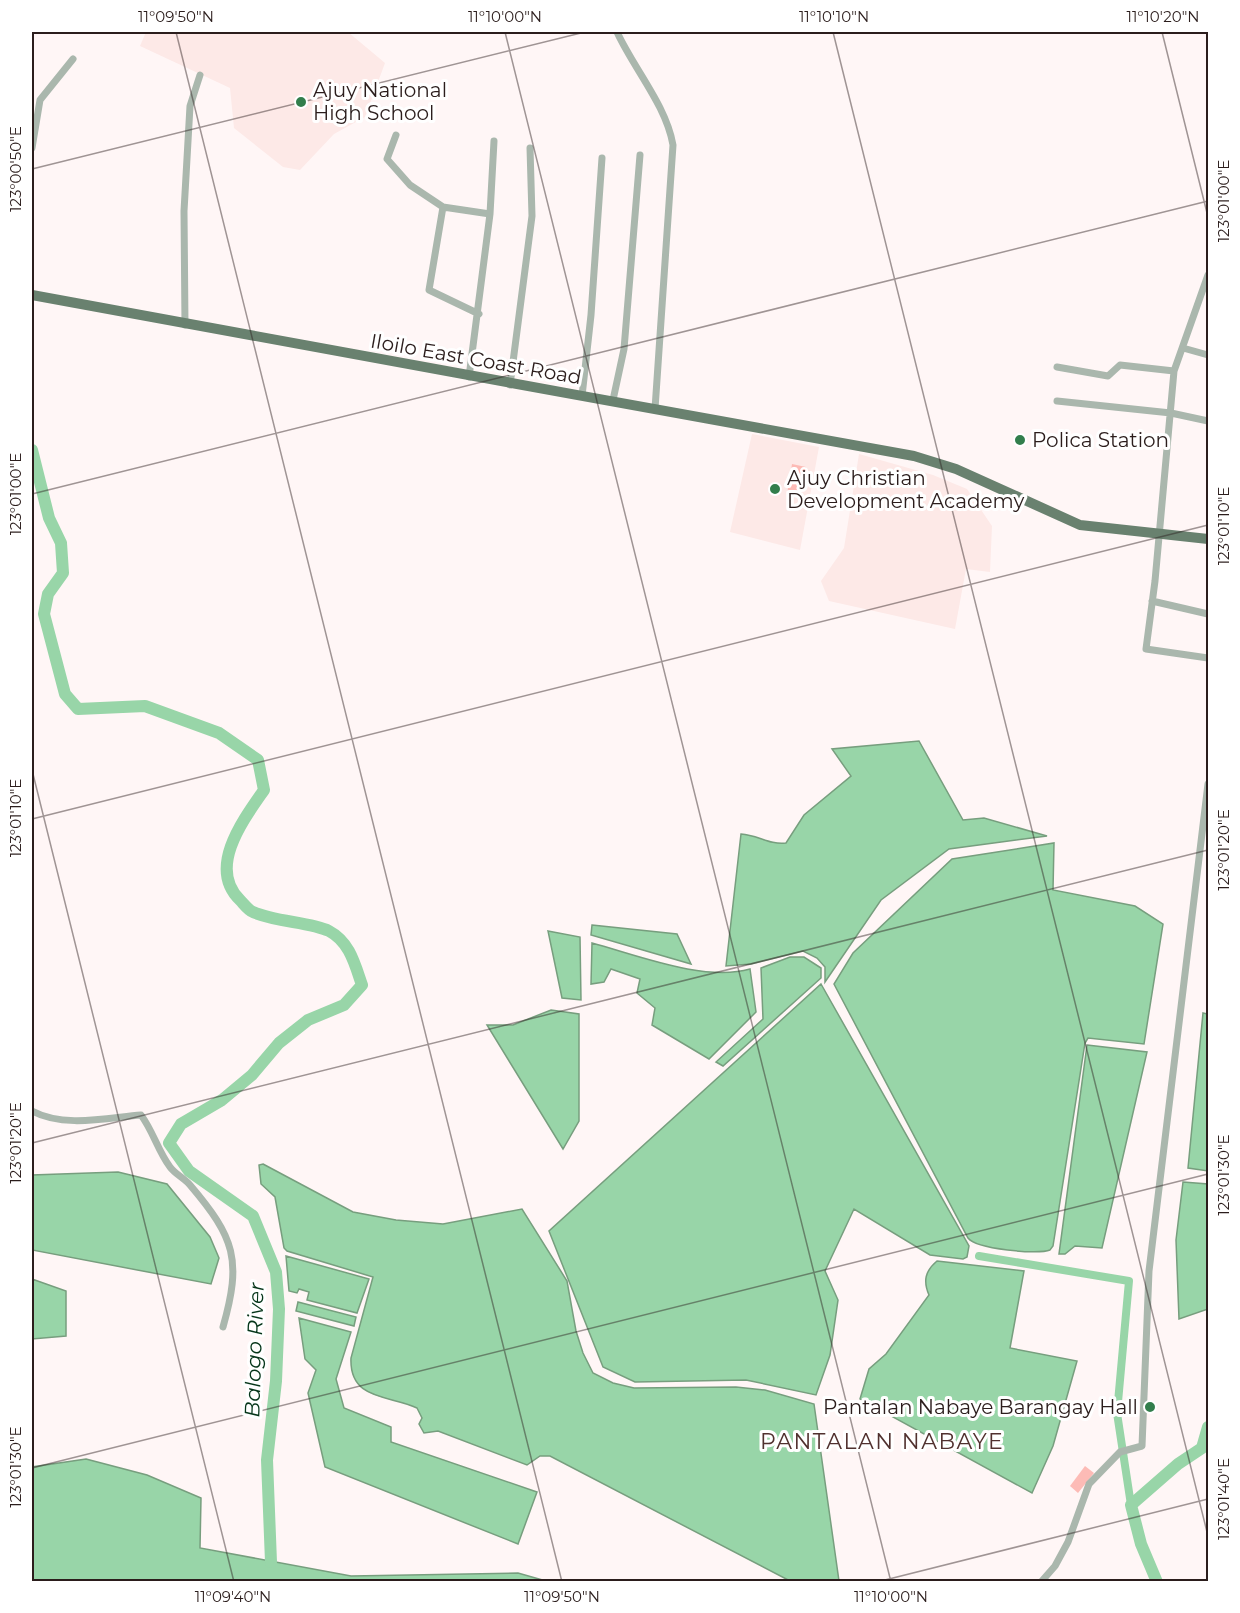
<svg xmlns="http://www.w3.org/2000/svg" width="1240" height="1613" font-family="Montserrat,sans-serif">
<rect width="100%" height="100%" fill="#fff6f6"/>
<path fill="#fde9e7" d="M146,32H348L385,63L365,117L334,134L300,170L283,167L234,128L230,88L140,46Z
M752,434L819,447L800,550L730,532Z
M859,454L933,475L967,489L992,526L990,572L966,569L955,629L829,601L821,581L844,548Z"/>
<path fill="#fdbbb6" d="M792,464L806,467L801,497L787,494Z
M1085,1466L1094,1473L1078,1493L1070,1486Z"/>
<path fill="#98d5a8" stroke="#779e7e" stroke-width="1.5" d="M919,741L963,820L984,818L1047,836L949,849L881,900L825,982V967L817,958L803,951L751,964L726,966L741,834C758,835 769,845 786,843L804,815L851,776L832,749Z
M1054,843L1053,890L1135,906L1163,924L1144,1044L1088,1038L1085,1043L1053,1246L1050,1250C1038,1255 976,1249 968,1238L834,984L853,953L952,859Z
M592,925L677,934L691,964L591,935Z
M548,931L580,937L581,1000L562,998Z
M592,943C637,955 704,982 750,969L756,1012L709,1059L652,1025L655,1008L637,993L640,979L611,969L604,982L591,984Z
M790,957H804L821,968V978L723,1066L716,1062L763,1019L761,968Z
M821,984L969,1246L967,1257L963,1259L930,1255L854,1209L825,1271L838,1300L830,1355L816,1395L746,1380L635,1382L603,1367L549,1231Z
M551,1010L579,1014V1121L563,1149L487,1025H513Z
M1203,1013L1208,1014V1171L1188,1168Z
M1087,1045L1147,1052L1102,1248L1075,1246L1065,1254H1059Z
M263,1164L353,1212L396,1220L443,1224L522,1209L567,1281L576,1331L583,1353L593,1373L613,1383L634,1388L736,1387L765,1390L814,1404L839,1581H790L550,1456H540L527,1465L438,1431L424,1433L419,1424L422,1418L417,1408C390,1395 349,1401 351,1358L373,1277L287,1251L284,1248L275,1197L261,1184L259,1165Z
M118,1172L167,1184L210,1237L219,1258L211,1284L32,1250V1175Z
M1183,1182L1208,1184V1309L1179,1319L1176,1240Z
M286,1256L369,1279L357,1313L307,1300L309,1292L299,1289L297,1293L289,1291Z
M937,1261L1024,1271L1010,1348L1077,1361L1053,1446L1032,1493L860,1399L869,1369L886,1354L929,1295C923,1281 925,1271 937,1261Z
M32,1279L66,1291V1336L32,1339Z
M298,1302L356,1317L354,1326L296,1311Z
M299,1318L351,1332L336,1379L344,1408L391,1427V1442L537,1492L518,1544L325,1467L308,1393L316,1370L305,1359Z
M86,1459L147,1475L201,1498L200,1548L351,1576L518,1573L546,1581H32V1467Z"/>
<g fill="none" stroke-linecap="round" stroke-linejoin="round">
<path stroke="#98d5a8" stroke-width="8" d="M979,1256L1129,1281L1117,1413L1131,1505"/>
<path stroke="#98d5a8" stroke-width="12" d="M32,450L49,518L61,543L63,573L48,594L44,614L65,694L78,709L145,706L219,733L258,760L264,790C243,820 207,868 240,900C244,904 248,910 253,912C275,922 311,922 329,931C350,942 355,965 362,985L344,1005L308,1020L279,1043L252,1075L222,1100L181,1124L169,1143L189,1171L253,1216L276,1272L279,1309L276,1381L267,1460L271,1562
M1157,1582L1141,1544L1131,1505L1178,1464L1202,1448L1208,1427"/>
<path stroke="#aab7ad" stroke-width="7" d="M617,32C634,69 666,105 673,145L655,409
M396,135L387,159L410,185L443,207L429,290L479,314
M32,148L40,100L73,59
M443,207L490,214
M1208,275L1174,371L1155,581L1146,649L1208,658
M185,325L184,211L190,106L200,75
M1183,348L1208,355
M1057,367L1108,376L1120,365L1174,371
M469,377L490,214L494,141
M510,385L532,216L530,148
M582,396L591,315L602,158
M613,400L624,349L640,155
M1057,401L1171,413L1208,421
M1152,601L1208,614
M32,1111C64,1128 106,1118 141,1115C153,1131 158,1151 170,1167C175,1174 184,1178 190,1185C235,1238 242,1260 223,1327
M1041,1582L1055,1566L1068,1542L1089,1484L1120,1452L1142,1446L1149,1271L1208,784"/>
<path stroke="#69816f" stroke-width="10" d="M32,295C326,351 620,402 914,456L956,469L1080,525L1208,539"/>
</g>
<path fill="none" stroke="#2b1d1c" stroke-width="1.5" stroke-opacity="0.45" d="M176,32L562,1582M505,32L891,1582M833,32L1208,1536M1162,32L1208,217M32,169L585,32M32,494L1208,201M32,770L234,1582M32,819L1208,525M32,1143L1208,850M32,1468L1208,1174M877,1582L1208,1499"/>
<g fill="#327e4c" stroke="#fff" stroke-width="2">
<circle cx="301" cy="102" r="6"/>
<circle cx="1020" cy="440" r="6"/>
<circle cx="775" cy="489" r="6"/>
<circle cx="1150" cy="1407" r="6"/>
</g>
<g text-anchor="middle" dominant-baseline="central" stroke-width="6" stroke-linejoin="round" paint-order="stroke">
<g font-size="20" fill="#2b1d1c" stroke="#fff" text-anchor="start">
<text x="313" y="90">Ajuy National<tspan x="313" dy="23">High School</tspan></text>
<text x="1032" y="440">Polica Station</text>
<text x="787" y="478">Ajuy Christian<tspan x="787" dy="23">Development Academy</tspan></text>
<text x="1138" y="1407" text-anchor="end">Pantalan Nabaye Barangay Hall</text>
</g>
<g font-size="20" fill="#2b1d1c" stroke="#fff">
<text transform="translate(476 359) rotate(10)">Iloilo East Coast Road</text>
</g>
<g font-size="21" font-style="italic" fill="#053519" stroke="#fff">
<text transform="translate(254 1350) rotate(-88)">Balogo River</text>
</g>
<g font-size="22" letter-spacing="1.5" fill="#51312f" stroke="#fff">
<text x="882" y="1441">PANTALAN NABAYE</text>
</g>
</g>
<rect width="1240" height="1613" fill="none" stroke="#ffffff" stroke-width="66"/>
<rect x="33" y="33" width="1174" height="1547" fill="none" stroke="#2b1d1c" stroke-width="2"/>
<g font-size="15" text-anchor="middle" fill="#2b1d1c">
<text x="176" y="22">11°09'50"N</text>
<text x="505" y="22">11°10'00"N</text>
<text x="834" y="22">11°10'10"N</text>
<text x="1163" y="22">11°10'20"N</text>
<text transform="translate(16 169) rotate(-90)" y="5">123°00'50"E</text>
<text transform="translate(1224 201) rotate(-90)" y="5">123°01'00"E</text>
<text transform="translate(16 494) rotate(-90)" y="5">123°01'00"E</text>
<text transform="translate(1224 526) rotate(-90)" y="5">123°01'10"E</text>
<text transform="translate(16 818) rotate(-90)" y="5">123°01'10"E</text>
<text transform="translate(1224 850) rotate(-90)" y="5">123°01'20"E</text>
<text transform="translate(16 1143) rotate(-90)" y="5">123°01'20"E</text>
<text transform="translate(1224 1175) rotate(-90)" y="5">123°01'30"E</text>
<text transform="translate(16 1467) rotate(-90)" y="5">123°01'30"E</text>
<text transform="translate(1224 1499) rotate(-90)" y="5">123°01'40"E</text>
<text x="233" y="1602">11°09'40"N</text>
<text x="562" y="1602">11°09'50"N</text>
<text x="891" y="1602">11°10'00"N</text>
</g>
</svg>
